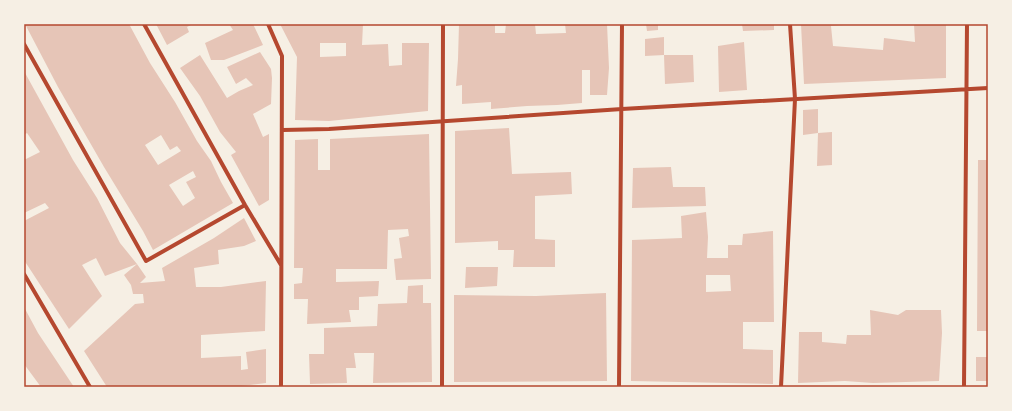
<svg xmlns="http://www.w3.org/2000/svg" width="1012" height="411" font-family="Literata,serif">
<rect width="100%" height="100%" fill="#f6efe4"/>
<path fill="#e6c5b7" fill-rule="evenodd" d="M25,24H129L150,63L175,102L197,141L211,161L221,182L233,203L153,250L143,231L104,167L58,87ZM161,135L170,150L177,146L181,151L158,165L145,145ZM193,171L196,177L186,182L195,198L183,206L169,185Z
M156,24H193L187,27L189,32L167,45Z
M229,24H253L263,45L224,60H211L205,43L233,30Z
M280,24H363L362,45L388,44L389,66L402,65V43H429L428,111L329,121L295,120L297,57ZM320,43H346V56L320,57Z
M459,24H495V33H505L506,24H535L536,34L566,33L565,24H607L609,68L607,95H590V70H582V103L557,105L527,106L491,109V102L462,104V85L456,86L458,59Z
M646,24H658V30L647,31Z
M742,24H774V30L743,31Z
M801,24H844V25L831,26L833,46L883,50L884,38L915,42L914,24H946V78L804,84Z
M664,37V55L645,56V39Z
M744,42L747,90L719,92L718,46Z
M260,52L271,69L272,78L271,104L253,114L263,137L269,134V200L259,206L231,155L236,152L220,132L200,96L180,68L200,55L227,98L239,91L253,85L246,78L236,84L227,67Z
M664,55H693L694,82L665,84Z
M24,71L73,160L97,198L120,243L137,264L146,277L140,283L165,281L162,268L214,238L244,218L256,241L244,246L218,250L219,264L194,268L196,287H221L266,281L265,331L201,335V358L241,356V370L248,369L246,352L266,349V383L241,386L207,387H107L84,351L135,304L144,303L143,294H133L131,285L124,275L137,264L105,276L96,258L82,265L102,296L69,329L24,260V221L49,208L45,203L24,213V160L40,152L27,133L24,135Z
M818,109V133L803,135V110Z
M509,128L512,174L571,172L572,194L535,196V239L555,240V267H513L514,250H498V241L455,243V131Z
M832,132V165L817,166L818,133Z
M429,134L431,279L396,280L394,259L402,258L399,238L409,236L408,229L388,230L387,269H336V282L379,281L378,296L359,297V310H349L351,322L307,324L308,299H294V284L302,283L303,268H294L295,140L318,139V170H330V139Z
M978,160H988V331H977Z
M671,167L673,187H705L706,206L632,208L633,168Z
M706,212L708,237L707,258H728V245H742L743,234L773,231L774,322H743V349L773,350V384L631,381L632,240L682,238L681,216ZM706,275H730L731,291L706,292Z
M466,267H498L497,286L465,288Z
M423,285V303H431L432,382L373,383L374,353H354L356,368H346L347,383L310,384L309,354H324V328L377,326L378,304L407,303L408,286Z
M606,293L607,381L454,382V295L536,296Z
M24,307L38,333L74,387H41L24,364Z
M870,310L898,315L906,310H941L942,333L939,381L873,383L845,381L798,383L799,332H822V342L846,344L847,335H871Z
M976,357H988V381H976Z"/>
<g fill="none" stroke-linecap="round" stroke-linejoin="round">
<path stroke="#b5482f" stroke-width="4" d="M144,24L245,205L281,265
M268,24L282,56L281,387
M24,44L146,261L245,205
M283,130L329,129L622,109L988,88
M24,274L90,387
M442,387L443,24
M619,387L622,24
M781,387L795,99L790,24
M964,387L967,24"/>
</g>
<rect width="1012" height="411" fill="none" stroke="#f6efe4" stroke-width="50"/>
<rect x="25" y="25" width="962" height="361" fill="none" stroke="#b5482f" stroke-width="1.5"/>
</svg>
